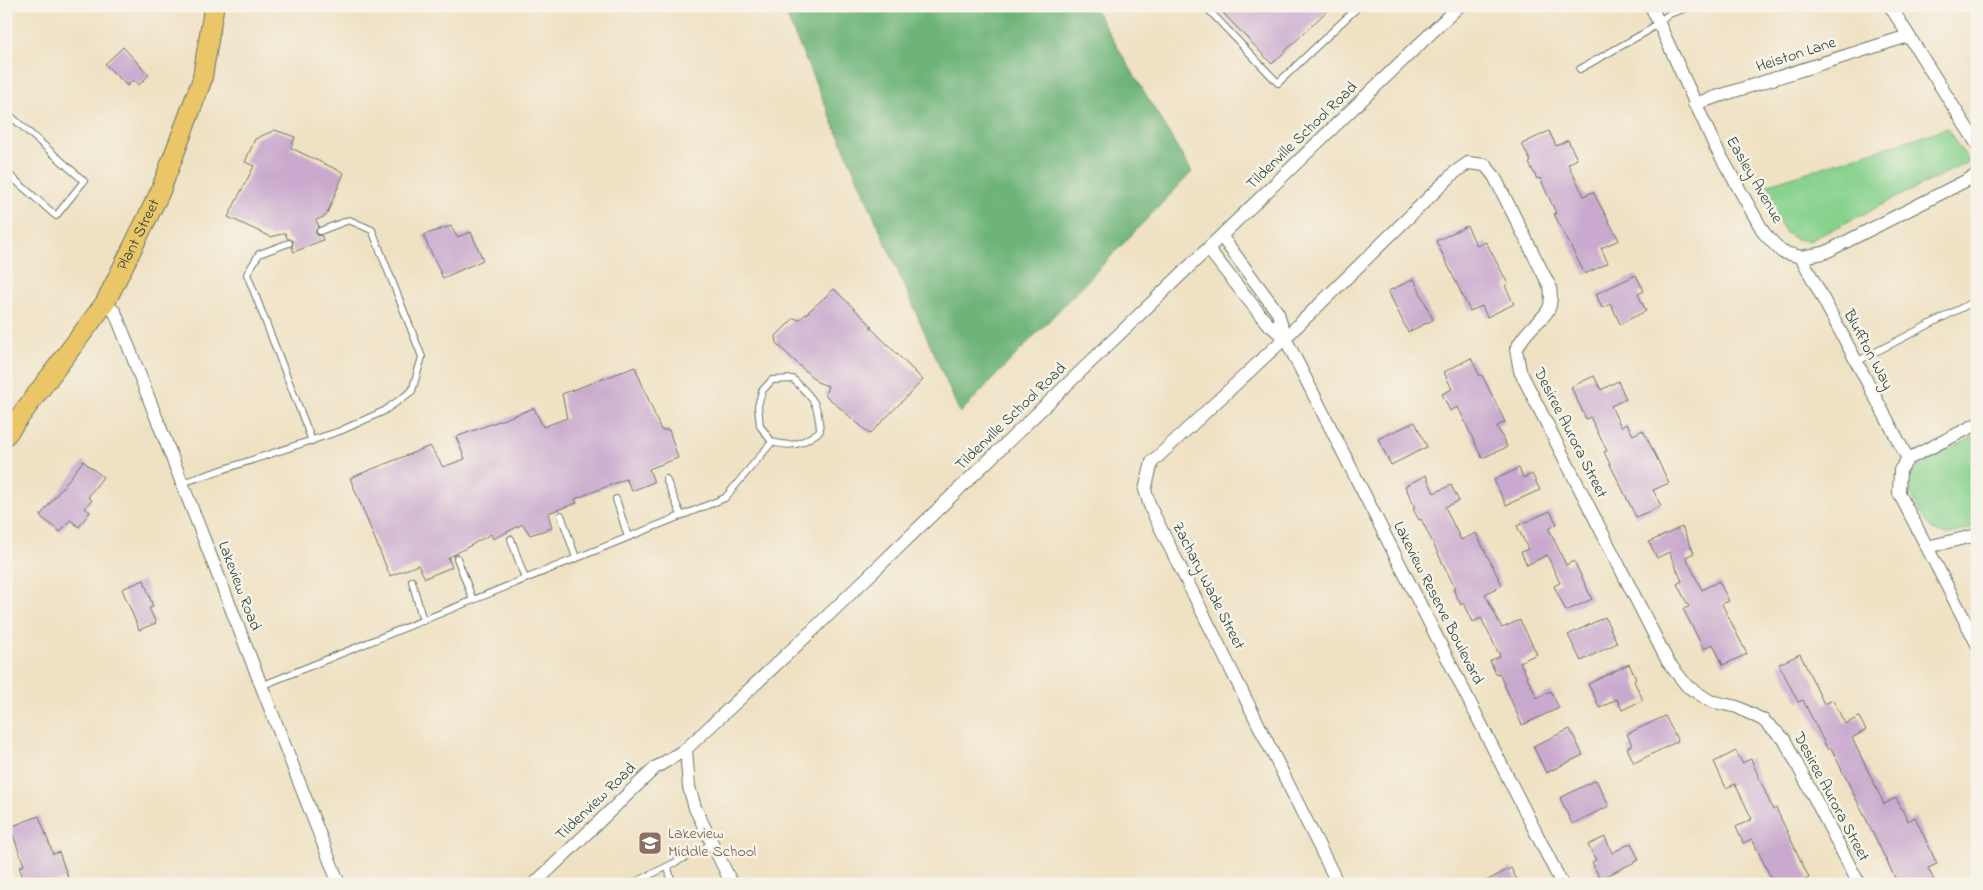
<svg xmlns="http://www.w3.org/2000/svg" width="1983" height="890" font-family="'Indie Flower',sans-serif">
<rect width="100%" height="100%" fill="#f7f3e8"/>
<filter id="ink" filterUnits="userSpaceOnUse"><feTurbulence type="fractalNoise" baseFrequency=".02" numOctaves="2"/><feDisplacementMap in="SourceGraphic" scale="10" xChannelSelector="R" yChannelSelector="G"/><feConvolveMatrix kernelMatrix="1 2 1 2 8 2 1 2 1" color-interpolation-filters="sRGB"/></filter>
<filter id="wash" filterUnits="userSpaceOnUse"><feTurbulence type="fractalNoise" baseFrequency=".0096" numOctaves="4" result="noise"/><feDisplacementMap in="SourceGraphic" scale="20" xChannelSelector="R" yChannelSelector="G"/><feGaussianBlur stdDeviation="1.12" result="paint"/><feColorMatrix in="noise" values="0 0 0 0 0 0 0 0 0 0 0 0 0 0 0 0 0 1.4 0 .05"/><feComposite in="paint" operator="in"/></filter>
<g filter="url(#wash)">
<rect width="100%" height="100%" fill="#efe1c3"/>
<path fill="#88d28e" stroke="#548861" d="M1947,128L1958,146L1970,161L1809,241L1796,239L1786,233L1760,187Z
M1977,435V527L1946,535L1933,530L1926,523L1914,501L1908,486L1911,473L1925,462Z"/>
<path fill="#6eb479" stroke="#467856" d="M782,6H1093L1192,172L960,413Z"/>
<g id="blocks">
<path fill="#c9a9ce" d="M1228,6H1332L1272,64L1222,12Z
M123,47L149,75L139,85L133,80L127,86L105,64Z
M275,130L295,137L291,148L344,173L326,216L316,220L319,226L315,232L317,235L322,236L323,240L294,252L292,247L293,241L287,238L285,233L271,237L228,217L254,166L245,162L255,139Z
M1549,131L1556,146L1568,140L1577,159L1568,164L1584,196L1593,192L1619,240L1601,248L1608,263L1585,274L1554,214L1556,213L1540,178L1537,179L1529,163L1531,162L1522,144Z
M451,226L457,237L471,232L483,260L443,278L423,235Z
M1467,226L1477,246L1486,242L1508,284L1505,286L1514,304L1487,317L1482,306L1470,311L1436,241Z
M1636,275L1644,291L1638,294L1646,311L1620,324L1611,304L1602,308L1596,294Z
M1414,279L1433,320L1408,332L1388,291Z
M834,289L872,326L870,327L923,380L870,434L825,395L828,386L817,382L777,344L776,336L794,318L799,320Z
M1471,358L1480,376L1482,375L1505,422L1497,426L1507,447L1482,458L1458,407L1450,411L1442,394L1452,389L1444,372Z
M635,367L661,430H669L678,458L649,469L654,482L632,491L626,479L575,499L577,503L548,513L552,528L530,535L523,524L493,539L491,534L448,558L452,567L425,578L418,565L390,576L350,478L430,446L443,467L465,459L456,437L534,408L543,427L567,418L562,394Z
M1594,376L1601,390L1618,381L1626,399L1611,406L1621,427L1627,424L1633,435L1643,430L1669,483L1653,490L1661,506L1636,517L1604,452L1607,451L1590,417L1586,419L1571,387Z
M1415,422L1427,447L1391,465L1378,439Z
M83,461L103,477L88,497L92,500L85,508L90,512L79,527L70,520L60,532L40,516Z
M1519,468L1523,478L1532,474L1540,490L1506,505L1494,480Z
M1426,475L1434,493L1451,485L1459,501L1445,507L1461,540L1476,533L1502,585L1485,594L1502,628L1520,620L1537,654L1520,662L1537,698L1551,691L1559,708L1522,725L1499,673L1496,674L1490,661L1500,656L1481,618L1473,622L1464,603L1461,605L1453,589L1455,588L1421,519L1419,520L1413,509L1415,508L1405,486Z
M1550,511L1557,524L1549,529L1566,565L1574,561L1592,599L1566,611L1554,586L1560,583L1547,555L1527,565L1521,552L1528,549L1517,526Z
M1682,527L1694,553L1686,557L1702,590L1719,581L1729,601L1722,604L1747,654L1723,665L1713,644L1704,649L1683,609L1689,607L1677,584L1682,581L1669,552L1657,558L1649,542Z
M144,580L153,607L149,608L156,623L139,630L122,589Z
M1605,617L1617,643L1581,661L1568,635Z
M1800,654L1824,704L1833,700L1845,724L1859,717L1866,730L1852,738L1884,804L1896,798L1908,821L1915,817L1937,864L1928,868L1936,884H1898L1831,748L1828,750L1803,700L1798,702L1779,664Z
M1629,664L1636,679L1634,681L1643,700L1622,710L1617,699L1600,708L1588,684Z
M1665,716L1678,741L1634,763L1627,748L1632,745L1627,734Z
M1570,729L1583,755L1546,773L1533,746Z
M1736,751L1742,763L1751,759L1773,810L1776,808L1809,878L1796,884H1783L1780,879L1773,882L1752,839L1743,843L1736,827L1752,819L1735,784L1726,788L1714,762Z
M1596,780L1609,806L1572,824L1560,798Z
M39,816L53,854L59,852L68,877L49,884H26L19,867L24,865L10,827Z
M1605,837L1612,853L1631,843L1639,860L1600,879L1592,862L1596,860L1588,845Z
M1511,868L1519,884H1480Z"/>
</g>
</g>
<g filter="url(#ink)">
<use href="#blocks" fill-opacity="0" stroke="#687666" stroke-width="1"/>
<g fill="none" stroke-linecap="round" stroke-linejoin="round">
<g stroke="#687666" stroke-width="8">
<path id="lane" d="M1205,6L1278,83L1359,6
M1580,69L1646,32L1669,14L1693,6
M6,112L84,181L56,216L6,172
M289,243L259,254L247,274L312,441
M1856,362L1977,300
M666,479L681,515
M182,483L340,431L384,411L412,391L422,357L372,230L349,220L320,231
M616,499L628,537
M561,515L576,558
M511,539L525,579
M457,558L473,600
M412,581L423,621
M261,686L725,498L772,442C794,448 802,444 820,431C818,401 813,399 793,379L772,380L762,391L758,406L760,426L772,442
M668,867L672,884
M632,884L712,844"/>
</g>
<g stroke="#687666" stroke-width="14">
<path id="street" d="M1651,6L1715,146L1764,233L1782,252L1801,257L1824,253L1977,175
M1890,6L1977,144
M1694,104L1908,36
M1222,237L1278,313L1285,338L1562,884
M1209,250L1266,322L1285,338
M1801,257L1908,459
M105,303L115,312L339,884
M1977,424L1908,459L1900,470L1899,493L1977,644
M1927,547L1977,535
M686,749L689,787L695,808L732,884
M534,884L655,768L686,749L816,627L1459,6
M1338,884L1151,509L1145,490L1152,462L1285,338L1454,173L1468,163L1485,165L1494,176L1550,287C1554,315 1543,314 1528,332C1523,337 1520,343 1516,349L1520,371L1668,662L1687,686L1710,701L1737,707L1763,720L1784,739L1859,884"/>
</g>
<g stroke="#687666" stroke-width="21">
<g id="primary">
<path id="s1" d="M6,435L105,303L160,192L202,80L214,6"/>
</g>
</g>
<use href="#lane" stroke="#fff" stroke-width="6"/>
<use href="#street" stroke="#fff" stroke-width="12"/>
<use href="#primary" stroke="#ebc669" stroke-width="19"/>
</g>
</g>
<defs>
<g id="school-square" transform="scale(1.25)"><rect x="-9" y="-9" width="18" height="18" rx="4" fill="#8d6e63" stroke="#f7f3e8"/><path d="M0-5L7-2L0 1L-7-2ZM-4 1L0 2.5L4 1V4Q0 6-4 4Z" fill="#fff"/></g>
</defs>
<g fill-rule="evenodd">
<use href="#school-square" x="650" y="843"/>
</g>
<g text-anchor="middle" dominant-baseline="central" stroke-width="5" stroke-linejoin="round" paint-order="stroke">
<g font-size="16" fill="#1f3d34" stroke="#f7f3e8">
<text transform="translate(1796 55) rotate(-18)">Heiston Lane</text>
<text transform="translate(1302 136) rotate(-44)">Tildenville School Road</text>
<text transform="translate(1754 180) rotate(60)">Easley Avenue</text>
<text stroke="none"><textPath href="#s1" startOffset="241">Plant Street</textPath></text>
<text transform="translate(1868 350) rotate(62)">Bluffton Way</text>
<text transform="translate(1011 417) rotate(-44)">Tildenville School Road</text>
<text transform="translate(1570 433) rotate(63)">Desiree Aurora Street</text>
<text transform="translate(239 586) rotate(69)">Lakeview Road</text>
<text transform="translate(1208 586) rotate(63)">Zachary Wade Street</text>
<text transform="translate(1438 603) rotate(63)">Lakeview Reserve Boulevard</text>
<text transform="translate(1831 797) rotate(62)">Desiree Aurora Street</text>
<text transform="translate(596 802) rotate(-44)">Tildenview Road</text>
</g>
<g font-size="16" fill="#785e54" stroke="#f7f3e8" text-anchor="start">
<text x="668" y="834">Lakeview<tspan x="668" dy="18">Middle School</tspan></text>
</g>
</g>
<rect width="1983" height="890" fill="none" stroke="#f7f3e8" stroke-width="25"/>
</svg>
